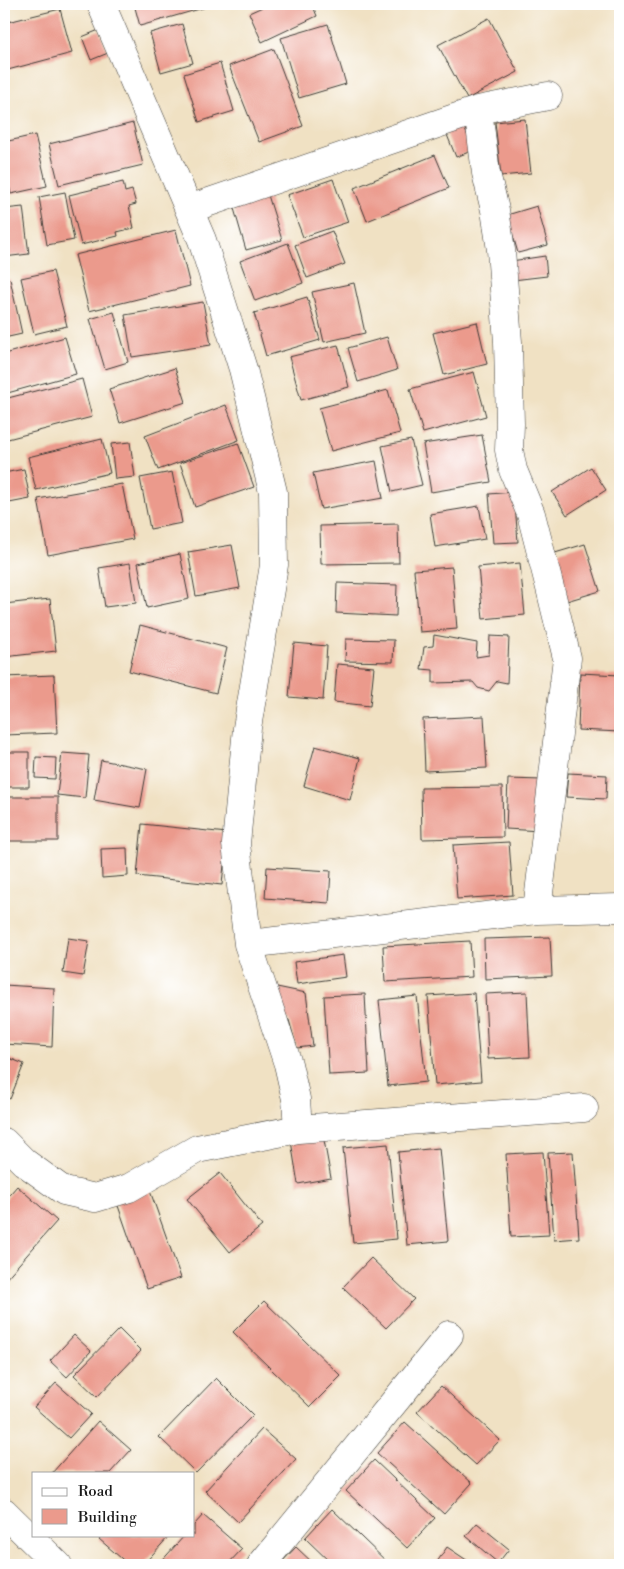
<svg xmlns="http://www.w3.org/2000/svg" width="624" height="1569" font-family="'Libre Bodoni',serif">
<rect width="100%" height="100%" fill="#fff"/>
<filter id="ink" filterUnits="userSpaceOnUse"><feTurbulence type="fractalNoise" baseFrequency=".02" numOctaves="2"/><feDisplacementMap in="SourceGraphic" scale="10" xChannelSelector="R" yChannelSelector="G"/><feConvolveMatrix kernelMatrix="1 2 1 2 8 2 1 2 1" color-interpolation-filters="sRGB"/></filter>
<filter id="wash" filterUnits="userSpaceOnUse"><feTurbulence type="fractalNoise" baseFrequency=".0096" numOctaves="4" result="noise"/><feDisplacementMap in="SourceGraphic" scale="20" xChannelSelector="R" yChannelSelector="G"/><feGaussianBlur stdDeviation="1.12" result="paint"/><feColorMatrix in="noise" values="0 0 0 0 0 0 0 0 0 0 0 0 0 0 0 0 0 1.4 0 .05"/><feComposite in="paint" operator="in"/></filter>
<g filter="url(#wash)">
<rect width="100%" height="100%" fill="#f0e1c3"/>
<g id="blocks">
<path fill="#eb9a8c" d="M134,4H217L140,26Z
M269,4H312L317,16L262,42L249,13Z
M60,9L72,53L4,71V23Z
M489,18L518,72L467,99L438,45Z
M182,24L193,63L161,72L150,33Z
M328,24L346,84L299,98L281,38Z
M99,30L108,53L91,60L82,37Z
M274,49L303,126L259,142L229,66Z
M220,63L234,111L199,122L184,74Z
M525,119L531,173L501,176L495,122Z
M133,123L143,165L59,185L49,144Z
M462,123L474,150L456,157L445,130Z
M35,135L47,186L11,194L4,164V142Z
M435,155L449,188L367,221L354,188Z
M333,179L348,222L303,237L287,195Z
M123,182L125,192L132,190L136,204L129,206L134,228L117,232L118,236L81,245L69,195Z
M65,192L74,240L47,245L39,197Z
M268,195L282,240L246,250L233,205Z
M537,206L548,245L518,253L507,215Z
M23,207L29,254L4,257V209Z
M176,230L190,286L89,311L75,255Z
M332,231L345,264L307,278L295,245Z
M288,243L303,283L255,301L240,261Z
M545,256L547,276L513,280L511,261Z
M53,271L67,326L34,334L21,278Z
M10,279L22,334L4,338V280Z
M354,283L365,333L324,342L312,292Z
M307,297L320,340L266,356L254,313Z
M203,302L211,345L132,357L125,315Z
M114,312L128,362L105,369L90,319Z
M477,322L487,364L444,375L433,333Z
M65,337L76,374L4,394V354Z
M387,337L397,370L358,382L348,348Z
M338,345L349,387L301,400L289,357Z
M175,368L186,402L120,423L109,389Z
M474,372L486,416L423,433L410,389Z
M82,379L92,417L4,440V399Z
M388,390L400,433L331,451L319,408Z
M226,405L239,440L158,470L145,436Z
M482,435L491,482L431,492L423,444Z
M102,439L110,473L36,490L28,457Z
M411,440L422,485L392,492L382,446Z
M130,442L135,477L115,479L111,444Z
M238,443L254,487L195,507L180,463Z
M376,461L383,498L321,509L313,473Z
M591,467L606,490L567,515L552,492Z
M24,469L30,499L4,504V473Z
M172,472L182,523L150,529L140,478Z
M122,484L133,539L48,555L38,499Z
M514,492L518,542L493,543L489,494Z
M479,506L485,539L435,547L430,514Z
M398,524L399,563L321,564L320,526Z
M585,544L600,591L560,603L545,556Z
M232,545L240,588L196,596L188,552Z
M180,554L189,599L147,608L138,563Z
M130,563L136,603L105,607L99,568Z
M520,563L525,615L483,619L478,567Z
M452,567L457,629L420,632L414,570Z
M337,583L397,585L396,616L336,613Z
M50,599L56,651L4,657V604Z
M140,625L227,648L216,693L129,671Z
M434,635L477,643L476,657L489,655L490,636L509,637L507,683L497,681L489,691L478,688L473,682L433,683V670L421,669L424,647L433,646Z
M346,639L394,640L393,662L345,661Z
M294,643L327,646L323,700L289,697Z
M337,664L374,667L370,706L334,702Z
M580,673L620,675V732L578,730Z
M54,675L57,733L4,735V677Z
M484,716L487,768L425,771L423,719Z
M315,746L360,758L350,800L304,786Z
M4,752H29V787H4Z
M62,753L89,755L85,798L57,795Z
M36,757L56,758L55,779L35,778Z
M101,760L147,769L140,808L94,800Z
M568,773L607,775L606,799L566,797Z
M508,779L542,780L541,831L506,829Z
M502,787L503,837L422,839L421,788Z
M4,797H58V841H4Z
M142,824L227,833L222,885L137,876Z
M509,842L513,895L457,899L453,845Z
M127,848L128,876L102,878L101,849Z
M267,867L331,871L329,903L265,898Z
M550,937L552,976L485,979L484,939Z
M68,938L89,941L83,976L63,973Z
M470,941L472,977L385,982L383,946Z
M343,955L346,977L297,984L294,962Z
M4,985L54,988L52,1047L4,1044Z
M277,987L306,993L313,1046L297,1048L289,1020L282,1017Z
M527,992L530,1057L488,1059L485,994Z
M474,993L481,1081L435,1085L428,996Z
M365,994L369,1073L329,1075L324,996Z
M417,996L426,1082L388,1086L379,1000Z
M4,1056L24,1064L10,1099L4,1096Z
M323,1135L331,1178L298,1184L291,1141Z
M388,1144L397,1239L353,1243L343,1148Z
M439,1148L448,1241L407,1245L398,1152Z
M543,1152L549,1235L511,1237L506,1154Z
M573,1152L579,1238L554,1240L548,1153Z
M220,1173L262,1226L230,1252L187,1199Z
M17,1186L57,1221L4,1281V1201Z
M149,1188L181,1278L147,1289L116,1200Z
M371,1258L414,1299L386,1328L343,1287Z
M264,1301L341,1376L310,1407L233,1332Z
M119,1329L141,1351L97,1397L74,1375Z
M74,1335L91,1351L67,1377L50,1361Z
M216,1378L253,1415L196,1473L159,1437Z
M56,1383L91,1414L69,1438L34,1407Z
M441,1386L500,1440L476,1465L417,1412Z
M98,1421L131,1450L110,1473H52Z
M405,1422L472,1483L444,1514L377,1453Z
M262,1429L296,1459L238,1522L205,1491Z
M374,1460L435,1518L407,1548L346,1491Z
M332,1509L390,1565H333L305,1538Z
M203,1515L242,1549L227,1565H158L185,1535H194V1525Z
M477,1523L509,1549L498,1563L466,1536Z
M102,1535H170L143,1565H129L99,1539Z
M296,1547L315,1565H279Z
M447,1547L474,1565H435Z"/>
</g>
</g>
<g filter="url(#ink)">
<use href="#blocks" fill-opacity="0" stroke="#3c3a35" stroke-width="1"/>
<g fill="none" stroke-linecap="round" stroke-linejoin="round">
<g stroke="#3c3a35" stroke-width="29">
<path id="minor" d="M101,4L202,240L243,369L273,492L274,565L247,728L236,844L248,944L288,1064L296,1099L298,1129
M478,110L486,173L495,210L501,250L508,342L510,424L509,450L513,470L531,514L550,588L567,658L537,910
M189,209L478,110L548,96
M248,944L537,910L620,908
M4,1142L24,1162L64,1191L95,1198L129,1188L197,1149L298,1129L584,1108
M4,1512L58,1565
M261,1565L449,1335"/>
</g>
<use href="#minor" stroke="#fff" stroke-width="28"/>
</g>
</g>
<rect width="624" height="1569" fill="none" stroke="#fff" stroke-width="20"/>
<rect x="32" y="1472" width="162" height="65" fill="#ffffff" stroke="#a4a4a4"/>
<rect x="42" y="1488" width="25" height="8" fill="#ffffff" stroke="#a4a4a4"/>
<text x="78" y="1496" font-size="15" fill="#1c1c1c">Road</text>
<rect x="42" y="1509" width="25" height="15" fill="#eb9a8c" stroke="#a4a4a4"/>
<text x="78" y="1522" font-size="15" fill="#1c1c1c">Building</text>
</svg>
